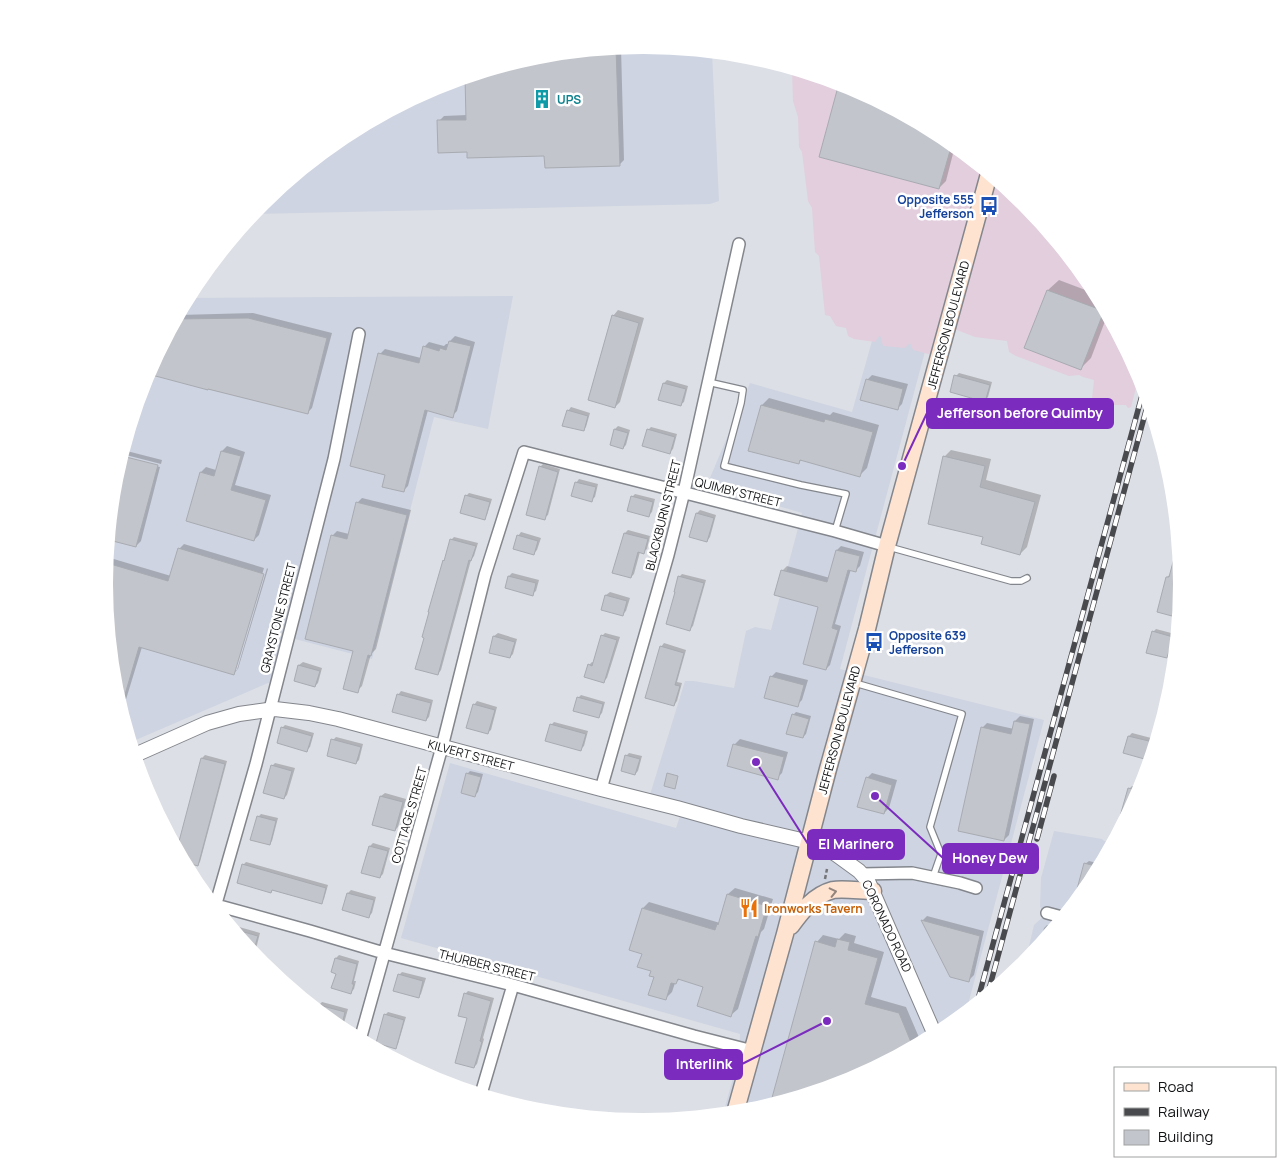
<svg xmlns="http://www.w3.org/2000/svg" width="1286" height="1167" font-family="Manrope,sans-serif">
<rect width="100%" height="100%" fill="#dcdfe5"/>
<path fill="#ced4e1" d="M643,45L712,52L719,201L710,204L253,214L262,203L344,136L437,86L538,55Z
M890,277L942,288L840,669L1044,720L966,1012L942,1031L849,1081L748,1112L723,1114L739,1057L740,1034L401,938L450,763L676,828L681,813L648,801L685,681H694L734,688L746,631L755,627L771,630L802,513L707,485L750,383L852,412Z
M513,296L488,429L434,417L372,659L295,639L282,677L131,742L115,688L105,583L115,478L146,377L188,298Z
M1054,831L1102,839L1104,841L1112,843L1091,883L1025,963L1034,925L1047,913L1040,907L1041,878Z"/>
<path fill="#e2cedd" d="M792,69L849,86L942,136L1024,203L1091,285L1139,376L1131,407L1128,408L1126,405H1112L1098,402L1092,399L1094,380L1083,377L1079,375L1069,376L1016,356L1009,352L1007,341L975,337L952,328L940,357L913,350L910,343L905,348L883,346L880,335L875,342L854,339L848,336L846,328L836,326L830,316L825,315L819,256L815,252L812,208L808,201L802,152L799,147L798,117L793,101Z"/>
<path fill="#0003" d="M621,47L624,160L619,165L545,154L468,151L439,121L444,116L467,115L538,55Z
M840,83L849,86L942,136L955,146L946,181L939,188L820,156Z
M426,92V96L419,103H404Z
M1059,280L1096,294L1107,316L1091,358L1080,369L1026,347L1048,290Z
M618,310L644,318L620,402L615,407L613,316Z
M253,313L332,333L312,408L307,413L208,389L148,372L179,315Z
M455,336L475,342L457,411L452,416L428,410L408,486L403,491L387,474L380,354L385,349L421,358L424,347L429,342L444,346L446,344H449L450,341Z
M959,373L992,382L988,397L985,400L956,376Z
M872,375L908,384L902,404L897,409L867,380Z
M667,380L688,386L684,402L680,405L664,383Z
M769,398L830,415L833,412L879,425L867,468L860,475L802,459L798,463L762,405Z
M571,407L590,413L586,427L583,430L568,411Z
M618,426L630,430L626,445L623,448L615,429Z
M651,427L677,434L673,449L670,452L648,430Z
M227,446L245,452L235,485L271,495L259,535L254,540L201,472L206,467L216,470L222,451Z
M123,450L162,460L161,464L122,454Z
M951,450L991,459L986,480L1041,495L1027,547L1020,554L984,536L944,457Z
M121,457L160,467L141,541L136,546L109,539L115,478Z
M543,464L560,469L548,515L544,518L540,467Z
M579,479L598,484L595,497L591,500L576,483Z
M469,493L492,499L487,515L484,518L466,496Z
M635,494L655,499L652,512L648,516L632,497Z
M362,498L411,510L376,649L371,654L362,686L357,691L355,650L332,536L337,531L349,534L357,503Z
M700,510L716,515L710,537L707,541L697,513Z
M628,530L650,536L647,549L643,552H640L634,574L631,577L625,533Z
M521,532L541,538L537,550L534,553L518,536Z
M454,537L478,543L474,556L471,560L441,670L438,674L426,637L444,561L446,559L451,540Z
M184,544L264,568L234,670H237L267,568L268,569L238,669L233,674L142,647L124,706L121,709L115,688L105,583L107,557L171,576L179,549Z
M841,546L864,552L860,566L856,570L851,569L835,624L841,626L830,665L826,669L820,606L776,594L783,570L787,566L830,578L837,550Z
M1178,547L1181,584L1174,612L1171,615L1167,577L1171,574Z
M512,573L539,580L536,591L532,594L509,576Z
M682,574L706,580L693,626L690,629L679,577Z
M610,592L630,598L626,611L623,614L606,595Z
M1156,629L1175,634L1170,654L1166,657L1153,632Z
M498,633L517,639L513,654L510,657L490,652L494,636Z
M605,633L620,637L607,678L604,681L589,665L592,662L594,663L602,636Z
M664,643L686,650L677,682L682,683L677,701L674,705L661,647Z
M303,662L322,668L318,683L315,686L295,680L299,665Z
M776,672L808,680L802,700L797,705L771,677Z
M401,691L433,700L429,717L426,720L398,695Z
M581,695L605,702L602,713L599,716L578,698Z
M477,701L497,707L491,730L487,733L474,705Z
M796,712L811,716L806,734L803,737L793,715Z
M1020,716L1034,719L1009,835L1004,840L982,728L987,723L1014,729L1015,721Z
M554,722L588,731L584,746L581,749L551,725Z
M285,725L314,733L310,747L307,750L282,728Z
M1132,733L1155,739L1151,755L1148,759L1129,736Z
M336,737L363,744L359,760L356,763L333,740Z
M740,739L788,752L782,773L777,778L729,765L735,744Z
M629,753L642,756L638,771L635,774L626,756Z
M205,755L227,761L200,862L197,865L178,850L202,758Z
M275,763L295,768L287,795L284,798L272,766Z
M470,771L483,774L478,792L475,795L467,774Z
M872,773L897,780L889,808L884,813L867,778Z
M1132,786L1141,788L1132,806L1129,789Z
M385,793L406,799L398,827L395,830L381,796Z
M261,814L278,818L272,841L269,844L258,817Z
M373,843L390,848L383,874L380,877L370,846Z
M1089,861L1101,864L1091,883L1085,864Z
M246,862L328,885L324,899L321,902L273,889L271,891L243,865Z
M735,888L773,899L764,929L761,932L738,1009L731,1015L704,986L680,979L675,983L672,992L665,999L643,953V908L649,902L720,923L728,894Z
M351,890L376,897L372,913L369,916L348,893Z
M927,916L984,931L974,975L969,980L923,920Z
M232,925L260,933L256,949L253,952L231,926Z
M1047,925L1055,927L1039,946L1044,928Z
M845,933L856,936L854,943L884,952L871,997L906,1007L921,1042L849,1081L772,1104L817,942L823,935L839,939Z
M339,955L359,961L354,981H356L354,989L351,992L337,973L333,971L336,958Z
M402,972L426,978L421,994L418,997L399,975Z
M468,991L494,998L483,1038L484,1039L477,1064L474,1067L465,994Z
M322,1002L348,1009L344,1023L341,1026L336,1025L318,1010L319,1005Z
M388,1012L406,1017L398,1044L395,1048L385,1015Z
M452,1083L470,1088L469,1091L450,1085Z"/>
<path fill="#c2c5cb" stroke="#a8abb1" d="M616,48L620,166L545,168L544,156L467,158V152L438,153L437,120H466L465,77L538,55Z
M839,83L849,86L942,136L952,144L939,189L819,157Z
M1047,290L1104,311L1081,370L1024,348Z
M612,315L639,323L615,408L588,400Z
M248,318L327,338L308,414L208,389V390L148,374L177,319Z
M449,341L471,346L453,418L425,410L404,492L382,487L385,475L350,466L378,353L419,363L423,346L439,351L440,348L446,350Z
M954,375L990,385L985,402L950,392Z
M866,379L903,389L898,410L860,400Z
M663,383L686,389L681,406L658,400Z
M761,405L824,422L825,419L873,432L860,477L800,460L799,464L748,451Z
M567,410L588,416L584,431L562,426Z
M614,429L628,433L623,449L610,445Z
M647,429L675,437L670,454L642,446Z
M221,451L241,456L231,490L266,500L254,541L186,521L200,472L214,476Z
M122,456L158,465L136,547L109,540L115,478Z
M943,456L985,466L980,487L1035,502L1020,555L981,544L983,537L928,524Z
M539,466L558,472L545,520L526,515Z
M575,482L596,487L592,502L571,496Z
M465,495L490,502L485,520L460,513Z
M631,496L653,502L649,517L627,511Z
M356,502L407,515L371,656L368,655L358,693L343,689L353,651L305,639L331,535L347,539Z
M696,513L714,518L707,542L689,537Z
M624,533L648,539L644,554L638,552L631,578L612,573Z
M517,535L538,541L534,555L513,549Z
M450,539L476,546L471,561L469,560L438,675L415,669L424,638L422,637L429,612H428L443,560L444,561Z
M1177,547H1178L1181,581L1172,616L1157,612L1166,577H1169Z
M178,548L264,574L234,675L139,647L121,708L115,688L104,583L107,563L168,581Z
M836,550L860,556L856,572L848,570L832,628L838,630L826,670L803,664L818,607L774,595L781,570L827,582Z
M508,576L536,583L533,596L505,588Z
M678,576L704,583L690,631L666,624L675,592H674Z
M605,595L627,601L623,616L601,610Z
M1152,631L1173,637L1167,658L1146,653Z
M601,635L617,640L604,683L584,677L588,664L592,666Z
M493,636L515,642L510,658L489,653Z
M660,646L684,653L675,685L680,686L674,706L645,698Z
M298,665L320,671L315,687L294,681Z
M770,676L804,685L798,707L764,698Z
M397,694L431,703L426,721L392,712Z
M577,697L603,704L599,718L573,711Z
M473,704L495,710L488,734L466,728Z
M792,714L809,719L803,738L786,734Z
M1014,721L1030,724L1004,841L958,831L981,727L1011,734Z
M550,724L586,734L581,751L545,741Z
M281,727L312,736L307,752L277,743Z
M1128,736L1153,742L1148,760L1123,753Z
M331,739L361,747L356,764L327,756Z
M733,744L784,757L778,780L727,766Z
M625,755L640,759L635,775L621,771Z
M201,758L225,764L198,866L184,862L177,849Z
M271,765L292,771L284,799L263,793Z
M466,773L481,777L475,797L461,793Z
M667,773L678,776L675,789L664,786Z
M866,777L892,785L884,814L857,807Z
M1128,788L1140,791L1123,822L1119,820Z
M380,796L403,802L395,831L372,825Z
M257,816L276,821L270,845L250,840Z
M369,846L388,851L380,878L361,873Z
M1084,863L1099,867L1091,883L1073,904Z
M242,864L326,888L322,904L272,890L271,893L237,883Z
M347,893L374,900L369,918L342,910Z
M727,894L767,906L758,937L756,936L731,1017L697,1006L703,987L678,979L676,984L671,983L666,1000L648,995L654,977L649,976L651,971L637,967L642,954L629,950L642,908L715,930L717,924L718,925Z
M921,920L980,936L969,982L950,977Z
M233,929L258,936L253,953Z
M837,939L850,942L848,950L878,958L865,1004L899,1013L913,1047L849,1081L770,1105L815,941L835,947Z
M335,958L357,964L352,984H354L351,994L331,988L336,974L331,972Z
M398,974L423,981L419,998L393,991Z
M464,993L491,1001L480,1041L482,1042L474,1068L455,1063L467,1018L458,1016Z
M308,1002L345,1012L341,1029L328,1018Z
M384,1014L404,1020L396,1049L376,1043Z"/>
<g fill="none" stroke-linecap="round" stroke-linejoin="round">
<g stroke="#83868c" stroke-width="8">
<path id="service" d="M708,382L743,390L741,403L724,466L801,485L846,494L835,531
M889,547L1011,581H1021L1027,578
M855,683L962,714L930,827L941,854L933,877"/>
</g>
<g stroke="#83868c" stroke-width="14">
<path id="minor" d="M601,789L668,555L684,492L739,244
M862,874L912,873L960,883L976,888
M216,905L310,931L384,953L513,985L694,1036L753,1051
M215,907L256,764L334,459L359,334
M1047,913L1062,917
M360,1040L442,747L485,575L524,452L835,531L887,546
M481,1094L513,985"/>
</g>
<g stroke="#83868c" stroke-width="16">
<path id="tertiary" d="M135,755L207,723L239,714L275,709L309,713L338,719L601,789L677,808L741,826L810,842L826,848L837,855L859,871L868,881L935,1035"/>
</g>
<g stroke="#83868c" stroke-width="19">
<path id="secondary" d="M791,926C802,911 814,895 833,890C843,888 862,891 873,891
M735,1113L785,934L828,769L867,629L887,546L989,174"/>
</g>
<path stroke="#737579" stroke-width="2.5" stroke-dasharray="4 2.5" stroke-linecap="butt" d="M825,879L827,869"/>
<use href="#service" stroke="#fff" stroke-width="5.5"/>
<use href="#minor" stroke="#fff" stroke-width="11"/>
<use href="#tertiary" stroke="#fff" stroke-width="14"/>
<use href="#secondary" stroke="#fee3d1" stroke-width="16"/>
<g stroke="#494a4e" stroke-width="5.5">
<path id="rail" d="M1037,839L1054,776
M988,993L1148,403
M977,1003L1144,388"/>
</g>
<use href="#rail" stroke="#fff" stroke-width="4" stroke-dasharray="11" stroke-linecap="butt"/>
</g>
<defs><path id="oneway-chevron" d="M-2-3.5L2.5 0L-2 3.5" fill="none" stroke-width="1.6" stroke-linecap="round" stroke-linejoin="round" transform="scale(1.25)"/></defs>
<use stroke="#94857c" href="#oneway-chevron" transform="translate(833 892) rotate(-13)"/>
<defs>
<g id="building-bare" transform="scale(1.5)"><path d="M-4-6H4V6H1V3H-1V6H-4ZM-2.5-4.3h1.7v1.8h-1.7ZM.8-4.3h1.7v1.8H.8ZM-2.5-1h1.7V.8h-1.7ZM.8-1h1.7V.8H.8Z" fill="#0f9aa8" stroke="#fff" stroke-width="2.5" paint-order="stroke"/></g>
<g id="bus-bare" transform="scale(1.5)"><path d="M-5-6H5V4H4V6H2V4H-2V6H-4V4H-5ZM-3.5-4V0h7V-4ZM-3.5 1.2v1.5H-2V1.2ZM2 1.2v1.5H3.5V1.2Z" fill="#1a4fb4" stroke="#fff" stroke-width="2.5" paint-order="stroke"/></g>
<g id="restaurant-bare" transform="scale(1.5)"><path d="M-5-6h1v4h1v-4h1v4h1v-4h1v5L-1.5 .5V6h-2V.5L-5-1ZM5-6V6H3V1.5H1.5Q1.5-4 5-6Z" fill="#e8710a" stroke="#fff" stroke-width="2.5" paint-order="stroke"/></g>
</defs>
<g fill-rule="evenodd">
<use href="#building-bare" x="542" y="99"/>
<use href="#bus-bare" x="989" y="206"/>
<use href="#bus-bare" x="874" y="642"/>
<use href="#restaurant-bare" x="749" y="908"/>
</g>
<g text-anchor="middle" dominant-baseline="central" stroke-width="5" stroke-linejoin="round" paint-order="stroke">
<g font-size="12" font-weight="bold" fill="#0d838f" stroke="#fff" text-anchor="start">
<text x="557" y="99">UPS</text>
</g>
<g font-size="12" font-weight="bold" fill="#164399" stroke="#fff" text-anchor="end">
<text x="974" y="199">Opposite 555<tspan x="974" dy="14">Jefferson</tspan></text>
<text x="889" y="635" text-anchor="start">Opposite 639<tspan x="889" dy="14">Jefferson</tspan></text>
</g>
<g font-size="12" fill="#121315" stroke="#fff">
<text transform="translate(948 325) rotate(-75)">JEFFERSON BOULEVARD</text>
<text transform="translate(738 492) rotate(14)">QUIMBY STREET</text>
<text transform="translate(663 515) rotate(-76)">BLACKBURN STREET</text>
<text transform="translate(278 618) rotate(-76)">GRAYSTONE STREET</text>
<text transform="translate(839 730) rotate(-75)">JEFFERSON BOULEVARD</text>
<text transform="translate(471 755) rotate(15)">KILVERT STREET</text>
<text transform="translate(409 815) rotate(-74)">COTTAGE STREET</text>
<text transform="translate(887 926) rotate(65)">CORONADO ROAD</text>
<text transform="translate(487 965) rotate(14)">THURBER STREET</text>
</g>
<g font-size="12" font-weight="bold" fill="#c56008" stroke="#fff" text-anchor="start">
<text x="764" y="908">Ironworks Tavern</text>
</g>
</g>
<path d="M0 0H1286V1167H0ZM642 54H644A529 529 0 0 1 1173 583V584A529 529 0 0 1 644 1113H642A529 529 0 0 1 113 584V583A529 529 0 0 1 642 54Z" fill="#fff" fill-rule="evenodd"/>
<path fill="none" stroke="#7b2cbf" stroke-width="2" d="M902 466L927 413M756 762L808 844M875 796L943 858M827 1021L742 1064"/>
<g fill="#7b2cbf" stroke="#fff" stroke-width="2">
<circle cx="902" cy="466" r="5"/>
<circle cx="756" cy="762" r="5"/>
<circle cx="875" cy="796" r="5"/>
<circle cx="827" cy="1021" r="5"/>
</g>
<g fill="#7b2cbf" stroke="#7b2cbf" stroke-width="2">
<rect x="927" y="399" width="186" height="29" rx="5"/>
<rect x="808" y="830" width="96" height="29" rx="5"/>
<rect x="943" y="844" width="95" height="29" rx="5"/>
<rect x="665" y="1050" width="77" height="29" rx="5"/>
</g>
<g font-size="14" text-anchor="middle" font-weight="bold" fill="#fff">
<text x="1020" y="418">Jefferson before Quimby</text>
<text x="856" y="849">El Marinero</text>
<text x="990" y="863">Honey Dew</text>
<text x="704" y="1069">Interlink</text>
</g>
<rect x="1114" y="1067" width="162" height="90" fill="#ffffff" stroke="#a0a1a1"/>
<rect x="1124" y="1083" width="25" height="8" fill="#fee3d1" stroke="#a0a1a1"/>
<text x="1158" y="1092" font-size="15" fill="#121315">Road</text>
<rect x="1124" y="1108" width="25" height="8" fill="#494a4e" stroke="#a0a1a1"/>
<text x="1158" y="1117" font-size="15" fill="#121315">Railway</text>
<rect x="1124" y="1130" width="25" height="15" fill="#c2c5cb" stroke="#a0a1a1"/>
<text x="1158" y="1142" font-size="15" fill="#121315">Building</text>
</svg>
